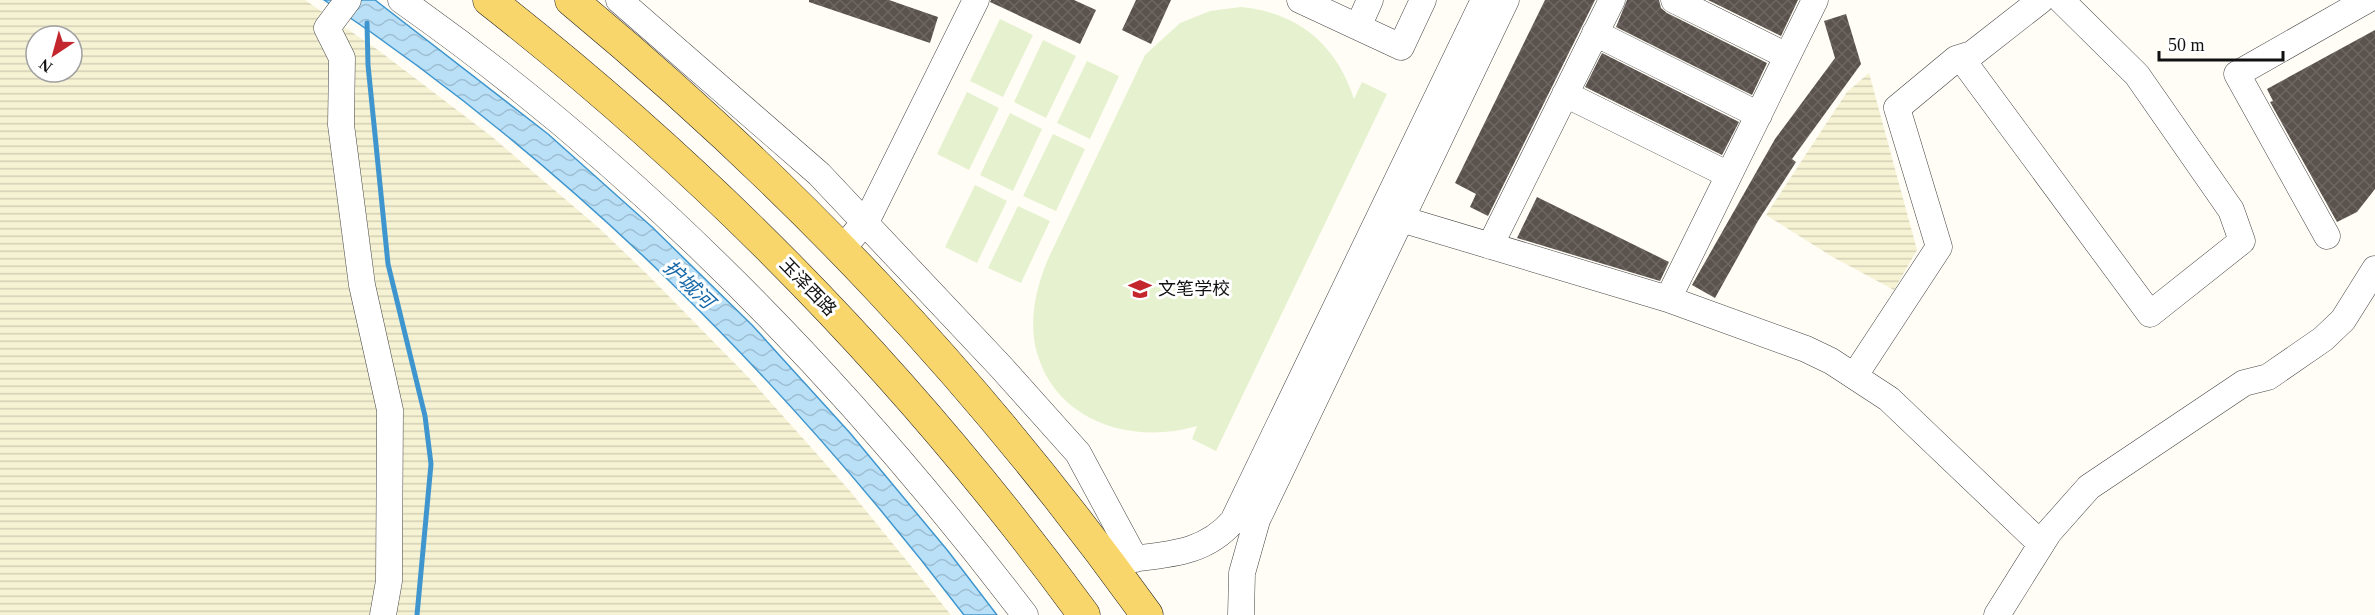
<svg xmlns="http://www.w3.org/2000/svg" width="2375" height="615" font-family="'Times New Roman','Noto Sans SC',serif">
<defs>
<pattern id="farmland-rules" width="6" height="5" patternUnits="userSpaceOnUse" patternTransform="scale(1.5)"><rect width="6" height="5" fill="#f6f3d4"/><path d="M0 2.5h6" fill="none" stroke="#d2cfb5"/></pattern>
<pattern id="water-waves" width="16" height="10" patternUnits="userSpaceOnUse" patternTransform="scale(1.5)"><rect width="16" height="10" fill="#b9e0f7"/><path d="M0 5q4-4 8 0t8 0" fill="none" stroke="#9ebfd3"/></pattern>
<pattern id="building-cross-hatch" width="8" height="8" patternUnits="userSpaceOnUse" patternTransform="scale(1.5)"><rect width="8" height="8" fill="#5a524d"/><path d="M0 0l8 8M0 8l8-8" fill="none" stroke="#6d6662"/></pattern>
</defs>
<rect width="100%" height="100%" fill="#fffdf5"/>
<path fill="url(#farmland-rules)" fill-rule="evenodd" d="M0,0H305L378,50L491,136L599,228L650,277L750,379L849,490L951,615H0ZM36,36H72V72H36Z
M1869,73L1917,250L1894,290L1831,256L1766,215L1847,92Z"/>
<path fill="#e6f2cf" d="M1241,7C1298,12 1337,45 1354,99L1362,82L1387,94L1216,451L1192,439L1197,426C1134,445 1057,423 1037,353C1028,321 1036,288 1048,259L1145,55L1180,23L1210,11Z
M1000,19L1033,35L1003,97L970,81Z
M1043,40L1076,56L1046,118L1014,102Z
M1087,61L1119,76L1090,139L1057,123Z
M967,92L999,108L969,170L937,154Z
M1010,113L1042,129L1013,191L980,175Z
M1053,134L1085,149L1056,211L1023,196Z
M975,185L1007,201L977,263L945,247Z
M1018,206L1050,221L1021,283L988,268Z"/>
<path fill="url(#water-waves)" stroke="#3f96cf" stroke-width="1.5" d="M324,0H375L548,134L652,227L752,325L850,433L948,551L997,615H964C785,380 571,165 324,0Z"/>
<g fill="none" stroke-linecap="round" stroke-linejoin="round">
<path stroke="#3f96cf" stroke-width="5" d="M367,23L368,65L388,264L425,416L431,464L417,615"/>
</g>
<path fill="url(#building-cross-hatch)" d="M809,0H889L938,17L930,43L809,2Z
M991,0H1074L1096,10L1080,44L990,2Z
M1136,0H1171L1151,44L1122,30Z
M1545,0H1595L1488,216L1470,207L1476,194L1455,183Z
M1627,0H1659L1661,8L1667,13L1767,63L1752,95L1616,27Z
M1708,0H1798L1781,36Z
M1846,14L1861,64L1792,159L1796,162L1758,221L1715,298L1692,285L1775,139L1835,58L1824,21Z
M2375,30V189L2357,212L2337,222L2270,102L2273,101L2267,89Z
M1602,53L1739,122L1722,155L1585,87Z
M1537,197L1669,262L1660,281L1517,238Z"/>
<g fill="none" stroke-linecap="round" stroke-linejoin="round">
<g stroke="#444" stroke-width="27">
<path id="minor" d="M348,0L327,28L342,58L341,125L362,285L390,410L389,581L383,615
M401,0C640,168 848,383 1025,615
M619,0L819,174L1001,367L1078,453L1135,559
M1300,0L1358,27L1370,0
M1674,0L1787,56
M1358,27L1401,47L1423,0
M1595,33L1759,115
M1961,58L2150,314L2242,241L2231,210L2137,75L2061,0
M1565,94L1729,175
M1401,219L1668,299L1806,349L1831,361L1889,399L2041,544
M2327,236L2237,74L2367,0
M1490,246L1612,0
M843,248L868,218L976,0
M1668,299L1815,0
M1855,375L1939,247L1897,108L1956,59L1972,54L2041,0
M1117,561C1161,554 1202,557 1233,521L1484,0
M1241,615L1242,573L1257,520L1506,0
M1997,615L2049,532L2089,487L2244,383L2268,377L2323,339L2343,320L2375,269"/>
</g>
<g stroke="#222" stroke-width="33">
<path id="major" d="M489,0C715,177 915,383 1084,615
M571,0C794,185 978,380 1147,615"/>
</g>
<use href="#minor" stroke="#fff" stroke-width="26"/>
<use href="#major" stroke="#f9d66b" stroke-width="32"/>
</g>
<defs>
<g id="school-bare" transform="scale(1.8)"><path d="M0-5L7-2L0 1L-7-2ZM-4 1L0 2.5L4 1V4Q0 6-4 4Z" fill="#c4262e" stroke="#fff" stroke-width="2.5" paint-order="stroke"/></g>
</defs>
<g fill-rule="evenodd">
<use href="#school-bare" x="1140" y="289"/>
</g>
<g text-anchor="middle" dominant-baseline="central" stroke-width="6" stroke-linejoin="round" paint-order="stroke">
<g font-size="18" fill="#111" stroke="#fff">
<text transform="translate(808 287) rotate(46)">玉泽西路</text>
</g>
<g font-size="18" fill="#111" stroke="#fff" text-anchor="start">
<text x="1158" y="289">文笔学校</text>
</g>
<g font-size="20" font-style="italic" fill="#1768a6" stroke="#fff">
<text transform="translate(689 284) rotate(43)">护城河</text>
</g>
</g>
<g transform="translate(54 54) rotate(216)"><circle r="28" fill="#ffffff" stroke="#a0a0a0" stroke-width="1.5"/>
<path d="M0-4.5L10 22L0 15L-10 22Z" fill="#c4262e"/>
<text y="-9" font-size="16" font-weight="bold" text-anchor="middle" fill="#111111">N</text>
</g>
<path d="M2159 51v9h124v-9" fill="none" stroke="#111111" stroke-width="3"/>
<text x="2168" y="51" font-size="18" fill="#111111" stroke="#ffffff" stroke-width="4.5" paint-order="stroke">50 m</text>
</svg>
